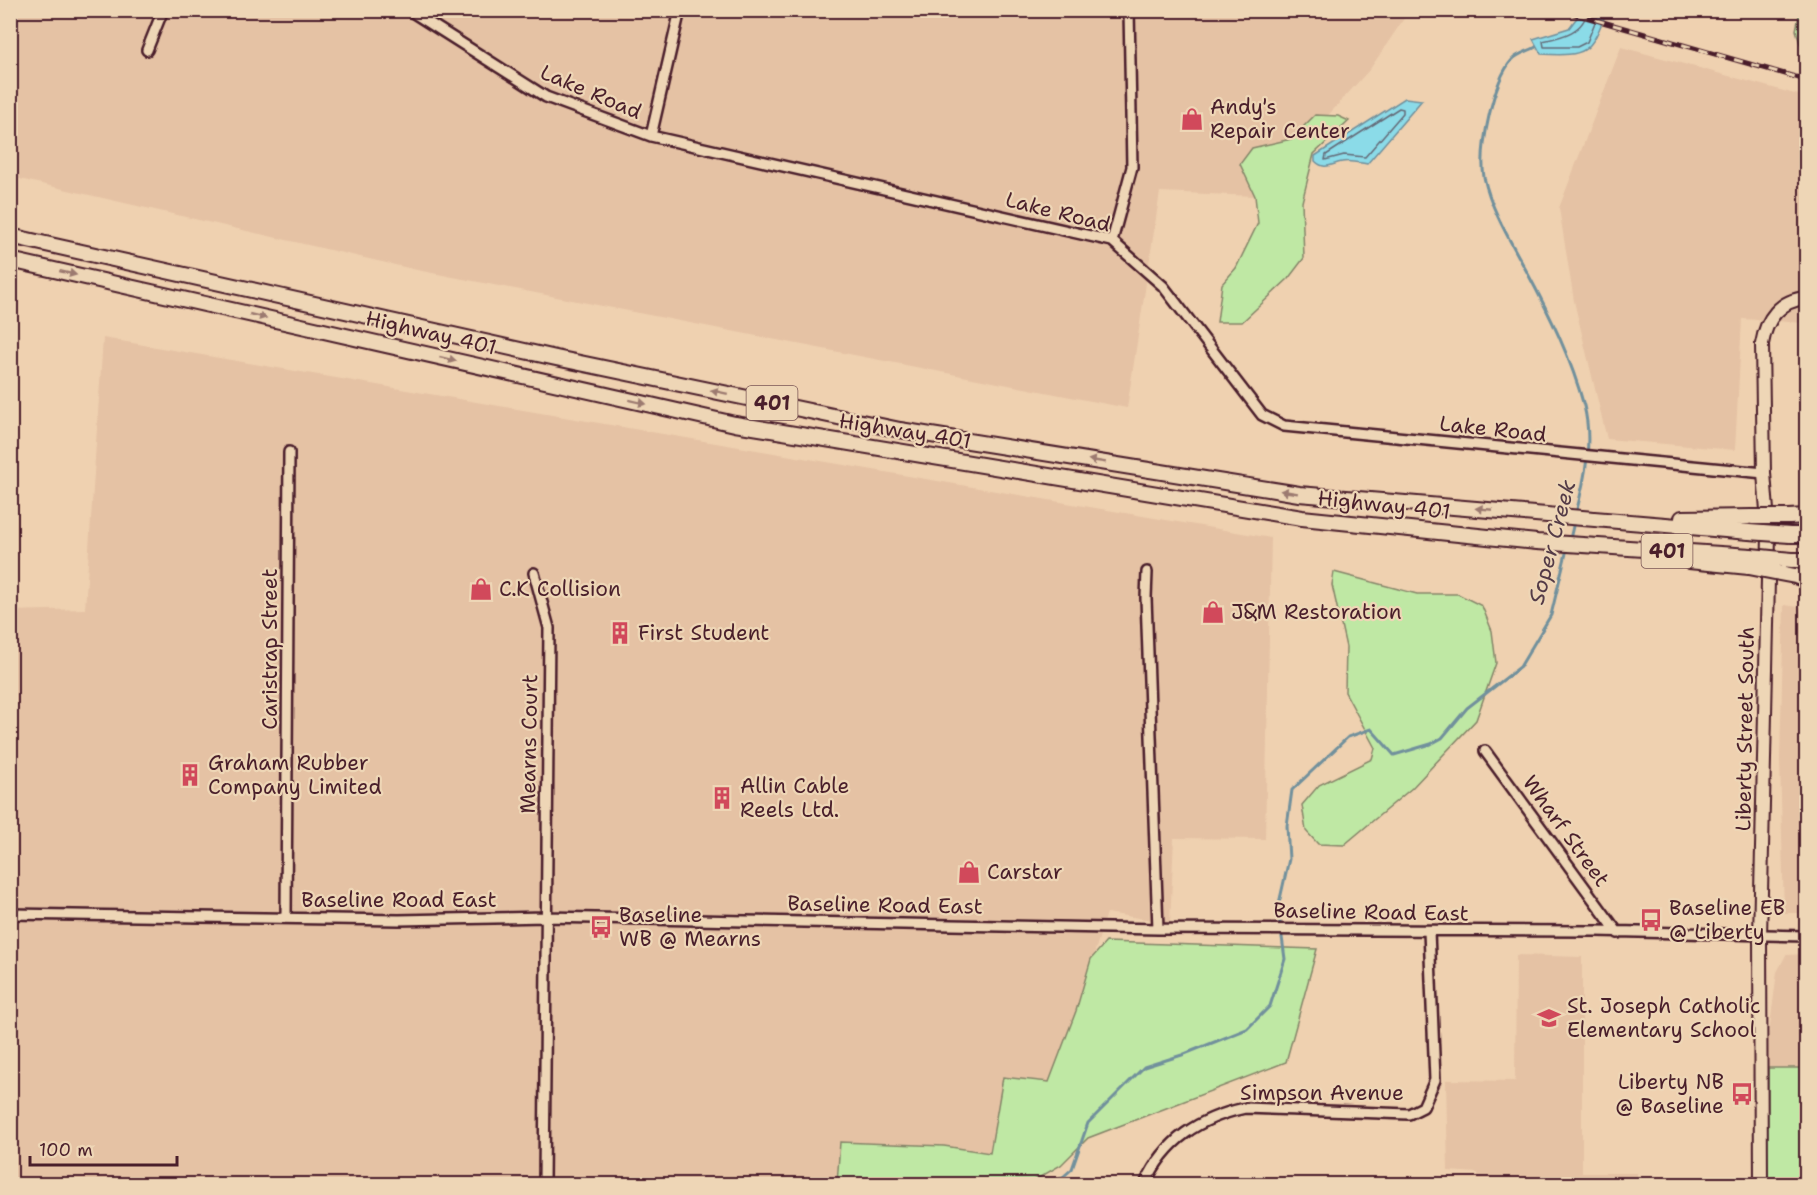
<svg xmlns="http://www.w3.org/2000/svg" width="1817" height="1195" font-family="'Shantell Sans',sans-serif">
<rect width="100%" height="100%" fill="#efd1b0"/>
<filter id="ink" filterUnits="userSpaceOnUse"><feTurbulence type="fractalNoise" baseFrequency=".0167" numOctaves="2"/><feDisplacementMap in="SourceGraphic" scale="12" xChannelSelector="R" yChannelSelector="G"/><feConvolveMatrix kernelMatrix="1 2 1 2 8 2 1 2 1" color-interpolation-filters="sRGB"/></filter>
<g filter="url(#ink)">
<path fill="#e5c2a4" d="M11,11H1409L1370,69L1255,196L1160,192L1127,408L417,270L11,177Z
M1621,47L1806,97V323L1742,319L1735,450L1607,439L1574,301L1559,208Z
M103,338L1271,538L1265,839L1174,838L1170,923L1107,913L1076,1011L1049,1083L1003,1077L990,1154L944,1146L840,1142L837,1184H11L10,611L85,609Z
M1784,605L1806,608V913H1784L1780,759Z
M1806,954V1068H1768L1767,1049L1777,972L1786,955Z
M1516,955L1582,957V1173H1637V1184H1478V1173L1448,1171L1446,1080L1515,1081Z"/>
<path fill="#bfe8a4" stroke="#848468" stroke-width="1.5" d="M1800,11H1806V48L1801,47L1796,30Z
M1315,115L1338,116L1349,121L1314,154L1302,202L1304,258L1288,279L1242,322H1217L1222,284L1236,268L1258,223L1255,196L1240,164L1252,148L1291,139Z
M1334,572L1417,594H1458L1482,606L1492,631L1496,663L1476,720L1412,788L1344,845L1318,844L1306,831L1302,805L1319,785L1372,759L1375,748L1345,692L1346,647L1332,585Z
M1106,942L1317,949L1286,1062L1088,1138L1061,1165L1028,1184H837L840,1142L944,1146L990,1153L1003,1077L1049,1082L1076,1011L1091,959Z
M1768,1068H1806V1184H1767Z"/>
<path fill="#8bdbe8" stroke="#71909c" stroke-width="1.5" d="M1582,11H1607C1590,52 1589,57 1541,54L1533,39L1569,28Z
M1405,98L1422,100L1367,164C1360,163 1349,160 1342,162C1331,164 1325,171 1315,161V156Z"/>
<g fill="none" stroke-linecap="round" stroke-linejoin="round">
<path stroke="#646a77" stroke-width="1.5" d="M1587,10C1585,32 1561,37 1543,41L1544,47H1577L1587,42L1600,10
M1399,108L1403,109V113L1365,157L1344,155L1325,160L1326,155Z"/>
<path stroke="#71909c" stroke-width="3" d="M1536,47C1529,51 1517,54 1512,60C1493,81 1479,149 1484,177C1491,210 1511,242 1527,272C1550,315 1571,358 1584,406C1593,441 1585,479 1576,513
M1570,539L1574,522
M1055,1184L1072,1169L1088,1123L1144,1067L1182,1055L1247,1029L1270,1006L1285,959L1278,908L1289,859L1287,826L1292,790L1348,737L1371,729L1394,755L1431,744L1442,738L1467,708L1520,667L1551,615L1567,549"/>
<g stroke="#4a1f2b" stroke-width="14">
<path id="minor" d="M409,10L546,97L651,136L1112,241L1163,286L1262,415L1284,426L1764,473
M147,50L163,10
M651,136L680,10
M1112,241L1132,167L1129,10
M1147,572L1146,598L1158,929
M534,573L549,628L544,1184
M1485,751L1618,933
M10,914L399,920L545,917L1158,929L1596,931L1806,936
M286,918L289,452
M1145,1184C1165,1140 1199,1118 1245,1108L1409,1114L1423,1107L1435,1080L1429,931"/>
</g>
<g stroke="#4a1f2b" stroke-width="16">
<path id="major" d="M1761,1184L1760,937L1769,535L1764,473L1762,344C1766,319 1780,300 1806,298"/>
</g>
<g stroke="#4a1f2b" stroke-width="18">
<path id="highway" d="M10,236L556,358L900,430L1299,494L1749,532
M10,260L735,424L1302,518L1537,542L1751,556
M1789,517L1806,516
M1682,518L1752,517
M1790,535H1806
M1792,560H1806
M1689,561L1749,567
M1795,576L1806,580"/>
</g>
<use href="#minor" stroke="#eed6b6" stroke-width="9"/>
<use href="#major" stroke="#eed6b6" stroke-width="12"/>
<use href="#highway" stroke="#eed6b6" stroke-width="14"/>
<g stroke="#4a1f2b" stroke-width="5">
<path id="rail" d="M1561,10L1806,80"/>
</g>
<use href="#rail" stroke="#eed6b6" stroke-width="3" stroke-dasharray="9" stroke-linecap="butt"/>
<g stroke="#4a1f2b" stroke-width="18" stroke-linecap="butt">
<path id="highway-bridge" d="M1752,517H1789
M1749,532L1790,535
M1751,556L1792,560
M1749,567L1795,576"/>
</g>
<use href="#highway-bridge" stroke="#eed6b6" stroke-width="14"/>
</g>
<defs><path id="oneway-solid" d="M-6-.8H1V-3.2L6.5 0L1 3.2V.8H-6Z" transform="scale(1.5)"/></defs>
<g fill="#9c7a70">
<use href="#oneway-solid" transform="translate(68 273) rotate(13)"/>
<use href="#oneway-solid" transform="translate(258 316) rotate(13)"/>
<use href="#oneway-solid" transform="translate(448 359) rotate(13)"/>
<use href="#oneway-solid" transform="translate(719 392) rotate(-168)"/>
<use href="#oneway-solid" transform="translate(638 402) rotate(13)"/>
<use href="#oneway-solid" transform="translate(1097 461) rotate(-171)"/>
<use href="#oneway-solid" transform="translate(1289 492) rotate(-171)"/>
<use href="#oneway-solid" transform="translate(1484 509) rotate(-175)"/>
</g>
</g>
<defs>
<g id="shop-bare" transform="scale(1.8)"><path d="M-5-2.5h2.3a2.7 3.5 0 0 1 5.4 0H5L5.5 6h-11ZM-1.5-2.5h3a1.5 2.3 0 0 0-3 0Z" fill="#d1495b" stroke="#eed6b6" stroke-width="2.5" paint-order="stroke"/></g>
<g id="building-bare" transform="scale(1.8)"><path d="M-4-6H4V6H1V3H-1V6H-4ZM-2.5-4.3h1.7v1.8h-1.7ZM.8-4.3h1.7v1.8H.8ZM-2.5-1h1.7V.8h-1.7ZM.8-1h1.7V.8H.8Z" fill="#d1495b" stroke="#eed6b6" stroke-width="2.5" paint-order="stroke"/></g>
<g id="bus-bare" transform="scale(1.8)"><path d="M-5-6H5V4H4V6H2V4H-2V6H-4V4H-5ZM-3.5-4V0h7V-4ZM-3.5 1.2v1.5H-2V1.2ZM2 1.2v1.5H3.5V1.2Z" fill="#d1495b" stroke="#eed6b6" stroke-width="2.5" paint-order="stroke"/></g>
<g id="school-bare" transform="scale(1.8)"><path d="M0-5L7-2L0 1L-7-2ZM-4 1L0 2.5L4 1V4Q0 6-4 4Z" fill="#d1495b" stroke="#eed6b6" stroke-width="2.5" paint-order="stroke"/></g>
</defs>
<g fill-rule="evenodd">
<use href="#shop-bare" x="1192" y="119"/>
<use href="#shop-bare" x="481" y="589"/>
<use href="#shop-bare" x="1213" y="612"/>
<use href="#building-bare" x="620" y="633"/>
<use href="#building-bare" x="190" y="775"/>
<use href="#building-bare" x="722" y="798"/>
<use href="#shop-bare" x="969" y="872"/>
<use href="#bus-bare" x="1651" y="920"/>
<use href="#bus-bare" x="601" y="927"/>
<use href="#school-bare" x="1549" y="1018"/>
<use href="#bus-bare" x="1742" y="1094"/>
</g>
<g text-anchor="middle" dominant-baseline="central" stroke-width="4.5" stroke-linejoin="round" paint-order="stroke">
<g fill="#eed6b6" stroke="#7b5655" stroke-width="1.5">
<rect x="746.5" y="386" width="51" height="34" rx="4.5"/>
<rect x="1641.5" y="534" width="51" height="34" rx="4.5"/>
</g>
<g font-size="20" font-weight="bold" fill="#4a1f2b">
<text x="772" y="403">401</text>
<text x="1667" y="551">401</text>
</g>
<g font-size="21" fill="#4a1f2b" stroke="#eed6b6">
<text transform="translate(591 92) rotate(23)">Lake Road</text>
<text transform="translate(1058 212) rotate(14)">Lake Road</text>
<text transform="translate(431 333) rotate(13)">Highway 401</text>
<text transform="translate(1493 429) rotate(6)">Lake Road</text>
<text transform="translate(905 431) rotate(9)">Highway 401</text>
<text transform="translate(1384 505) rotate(6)">Highway 401</text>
<text transform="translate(270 649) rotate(-90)">Caristrap Street</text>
<text transform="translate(1745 729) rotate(-89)">Liberty Street South</text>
<text transform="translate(529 744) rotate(-89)">Mearns Court</text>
<text transform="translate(1566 831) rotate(54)">Wharf Street</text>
<text x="399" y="900">Baseline Road East</text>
<text transform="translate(885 905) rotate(1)">Baseline Road East</text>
<text transform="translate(1371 912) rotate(1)">Baseline Road East</text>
<text x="1322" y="1093">Simpson Avenue</text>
</g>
<g font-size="21" fill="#4a1f2b" stroke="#eed6b6" text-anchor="start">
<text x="1210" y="107">Andy's<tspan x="1210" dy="24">Repair Center</tspan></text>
<text x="499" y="589">C.K Collision</text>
<text x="1231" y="612">J&amp;M Restoration</text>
<text x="638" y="633">First Student</text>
<text x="208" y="763">Graham Rubber<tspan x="208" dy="24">Company Limited</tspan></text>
<text x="740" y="786">Allin Cable<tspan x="740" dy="24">Reels Ltd.</tspan></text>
<text x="987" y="872">Carstar</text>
<text x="1669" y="908">Baseline EB<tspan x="1669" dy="24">@ Liberty</tspan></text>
<text x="619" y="915">Baseline<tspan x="619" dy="24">WB @ Mearns</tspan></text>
<text x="1567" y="1006">St. Joseph Catholic<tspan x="1567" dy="24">Elementary School</tspan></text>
<text x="1724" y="1082" text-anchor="end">Liberty NB<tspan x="1724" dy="24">@ Baseline</tspan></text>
</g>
<g font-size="22" font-style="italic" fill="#543b47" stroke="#eed6b6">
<text transform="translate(1552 542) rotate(-75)">Soper Creek</text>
</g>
</g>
<rect width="1817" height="1195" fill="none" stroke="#eed6b6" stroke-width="36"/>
<rect x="18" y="18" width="1781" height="1159" fill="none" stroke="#4a1f2b" stroke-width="2" filter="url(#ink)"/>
<path d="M30 1156v9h147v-9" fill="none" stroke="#4a1f2b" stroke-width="3"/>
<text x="39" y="1156" font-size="18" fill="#4a1f2b" stroke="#eed6b6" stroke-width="4.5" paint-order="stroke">100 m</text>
</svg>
